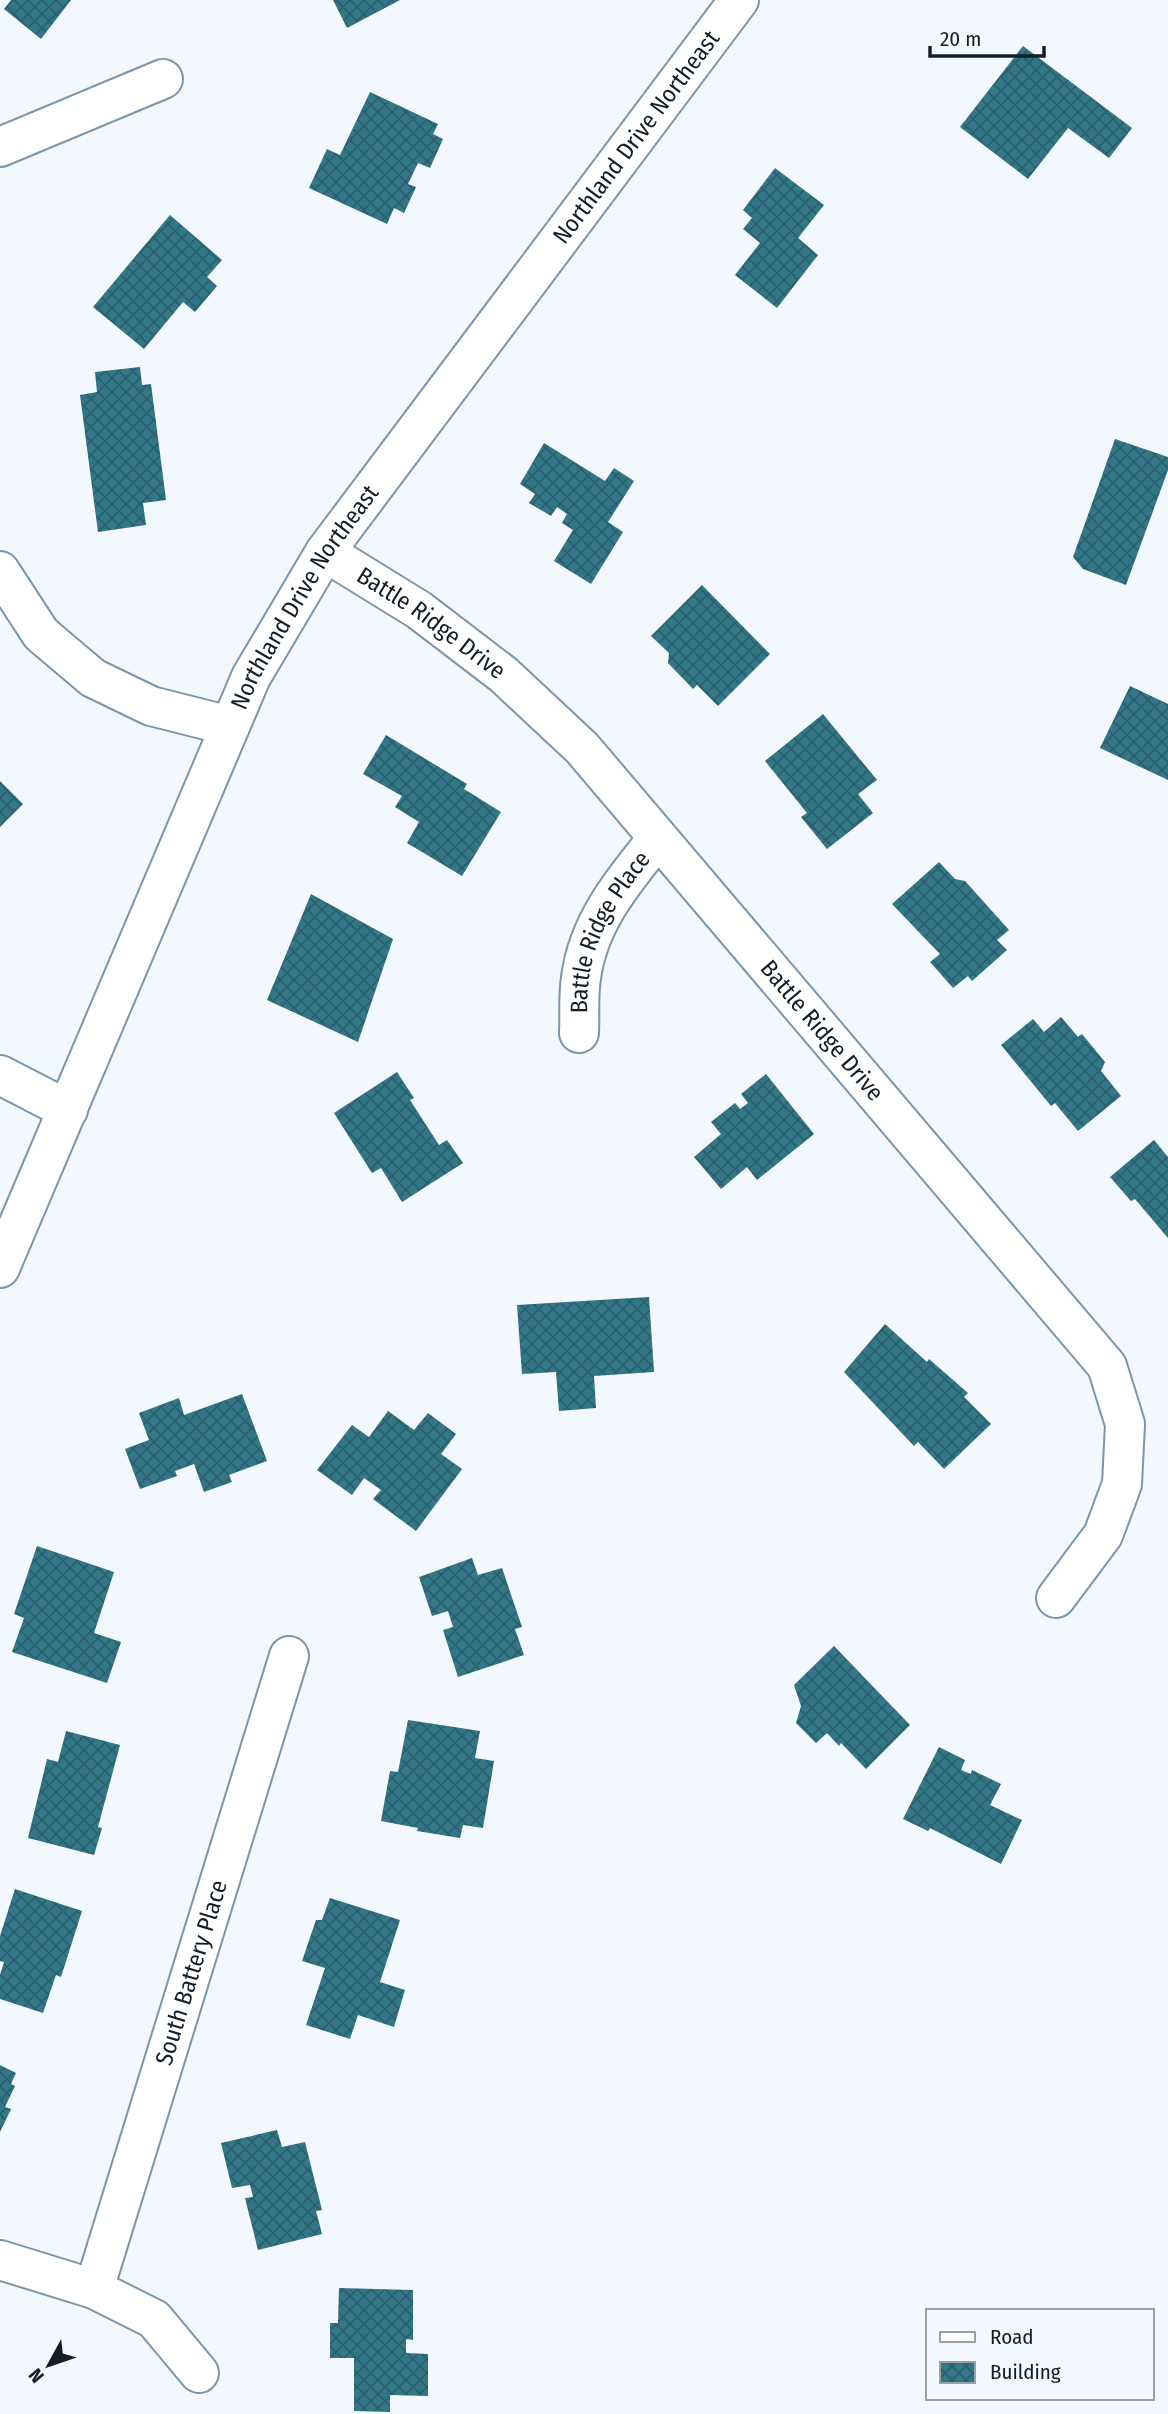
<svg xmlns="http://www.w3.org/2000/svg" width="1168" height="2414" font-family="'Fira Sans Condensed',sans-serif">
<defs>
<pattern id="building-cross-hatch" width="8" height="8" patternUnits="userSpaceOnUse" patternTransform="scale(1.75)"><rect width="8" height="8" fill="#337685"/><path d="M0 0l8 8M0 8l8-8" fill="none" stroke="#2a606d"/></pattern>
</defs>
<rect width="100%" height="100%" fill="#f2f8fd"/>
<path fill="url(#building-cross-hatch)" d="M11,0H71L41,39L4,9Z
M333,0H400L347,28Z
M1023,46L1132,128L1109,158L1068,128L1028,179L960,127Z
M370,92L438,124L433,134L443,139L430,168L418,163L408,184L416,187L404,213L394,208L387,224L309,188L327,149L340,155Z
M775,168L824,205L798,238L818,255L777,308L735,275L760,243L743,229L752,218L743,210Z
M170,215L222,260L207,277L217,286L195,312L183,302L144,349L93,307Z
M140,367L142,385L151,384L166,500L143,503L146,525L98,532L80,395L97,392L95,372Z
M1115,439L1168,457V470L1126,585L1083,569L1073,557Z
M544,443L605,481L614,468L634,481L608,522L623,532L591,584L554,561L573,530L562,523L567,514L557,507L551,516L529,503L535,494L520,484Z
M702,585L770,654L718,706L697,685L693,689L668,663L669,653L651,636Z
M1130,686L1168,704V780L1100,748Z
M823,714L877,780L858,794L873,813L827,849L801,817L807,813L765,761Z
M386,735L467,784L464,789L501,812L462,876L407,843L419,822L395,807L402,796L363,774Z
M0,781L23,804L0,827Z
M939,862L955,879L965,881L1009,930L997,940L1007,950L972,981L968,976L953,988L930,962L940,954L892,904Z
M311,894L393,939L358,1042L267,1000Z
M1061,1017L1078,1037L1082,1034L1105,1062L1101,1071L1121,1096L1078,1131L1055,1103L1051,1106L1001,1045L1033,1019L1044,1032Z
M397,1072L414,1098L410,1100L439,1145L447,1140L463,1163L402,1202L381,1168L372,1173L334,1113Z
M766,1074L814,1134L757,1180L747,1167L721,1189L694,1157L721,1134L711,1122L735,1103L740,1109L748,1103L741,1094Z
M1154,1140L1168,1157V1238L1135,1199L1131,1201L1110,1177Z
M649,1297L654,1372L594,1376L596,1408L559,1411L556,1372L522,1374L517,1305Z
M885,1324L927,1362L929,1359L968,1393L964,1397L991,1424L944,1469L918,1442L914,1446L844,1372Z
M242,1394L267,1461L229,1475L232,1482L204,1492L194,1464L175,1471L177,1476L140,1489L125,1449L149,1440L139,1413L179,1398L184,1415Z
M388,1411L414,1430L428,1413L456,1434L441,1454L462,1469L416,1531L373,1499L381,1490L364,1478L352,1495L317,1470L352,1425L369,1437Z
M37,1546L114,1572L94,1633L121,1642L107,1683L12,1652L24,1618L14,1614Z
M472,1558L478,1575L502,1568L522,1627L515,1629L524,1655L458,1677L443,1630L453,1627L448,1611L432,1616L419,1577Z
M834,1646L910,1725L866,1769L841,1743L839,1746L827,1733L816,1743L796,1723L801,1706L794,1685Z
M408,1720L480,1731L475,1758L494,1761L483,1828L463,1825L460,1838L417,1831L418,1828L381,1821L390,1771L398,1772Z
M66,1731L120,1745L98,1827L102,1828L94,1855L28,1838L47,1759L58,1762Z
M939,1747L965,1760L961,1770L971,1774L972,1770L1001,1784L990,1805L1022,1820L1001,1864L930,1828L928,1831L903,1819Z
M15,1889L82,1911L61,1977L56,1975L43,2013L0,1999V1975L4,1962L0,1961V1936Z
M330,1898L400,1920L380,1982L405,1990L394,2027L358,2015L350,2039L306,2025L325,1968L302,1961L316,1920H322Z
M0,2065L16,2073L11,2084L15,2086L5,2107L11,2109L0,2132Z
M277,2130L282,2147L305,2142L322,2210L316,2211L322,2234L258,2250L245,2198L253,2197L250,2185L232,2188L221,2143Z
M339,2288L413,2290V2340L406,2339V2353L428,2354V2396L390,2395V2412L354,2411V2358H330V2323H338Z"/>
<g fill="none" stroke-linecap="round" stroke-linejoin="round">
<g stroke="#7996ae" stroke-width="42">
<g id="minor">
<path d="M0,147L163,79"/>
<path id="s1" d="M325,552L419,610L504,675L582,748L1107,1366L1125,1424L1122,1484L1103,1535L1056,1598"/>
<path d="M0,571L41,634L93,678L151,706L230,726"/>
<path id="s2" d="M579,1033C580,1015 578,996 581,978C588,922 624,880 658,838"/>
<path d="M0,1075L68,1110"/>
<path id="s3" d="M0,1268L251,677L325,552L739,0"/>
<path d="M0,2260L94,2289L154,2319L199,2373"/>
<path id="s4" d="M94,2289L289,1656"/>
</g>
</g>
<use href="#minor" stroke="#fff" stroke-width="38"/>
</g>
<g text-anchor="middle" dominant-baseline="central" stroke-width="5" stroke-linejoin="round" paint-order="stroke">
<g font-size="24" fill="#131e27" stroke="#f2f8fd">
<text stroke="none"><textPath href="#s3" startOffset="1306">Northland Drive Northeast</textPath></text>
<text stroke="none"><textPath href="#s3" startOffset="738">Northland Drive Northeast</textPath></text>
<text stroke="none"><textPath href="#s1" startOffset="128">Battle Ridge Drive</textPath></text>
<text stroke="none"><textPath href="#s2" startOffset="108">Battle Ridge Place</textPath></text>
<text stroke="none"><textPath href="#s1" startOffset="695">Battle Ridge Drive</textPath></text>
<text stroke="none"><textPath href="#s4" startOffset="331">South Battery Place</textPath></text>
</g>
</g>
<rect x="926" y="2309" width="228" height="91" fill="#f2f8fd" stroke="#99a1a7" stroke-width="2"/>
<rect x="940" y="2332" width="35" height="10" fill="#ffffff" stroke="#99a1a7" stroke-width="2"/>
<text x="990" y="2344" font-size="21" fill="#131e27">Road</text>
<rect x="940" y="2362" width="35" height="21" fill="url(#building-cross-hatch)" stroke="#99a1a7" stroke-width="2"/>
<text x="990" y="2379" font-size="21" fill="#131e27">Building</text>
<g transform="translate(49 2365) rotate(230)" stroke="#f2f8fd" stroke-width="5" paint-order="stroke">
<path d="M0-5L12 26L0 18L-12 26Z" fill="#131e27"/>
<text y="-10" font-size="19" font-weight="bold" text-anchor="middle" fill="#131e27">N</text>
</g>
<path d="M930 46v10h114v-10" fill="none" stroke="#131e27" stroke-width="3.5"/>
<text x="940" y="46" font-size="21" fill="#131e27" stroke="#f2f8fd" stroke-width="5" paint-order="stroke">20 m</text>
</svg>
